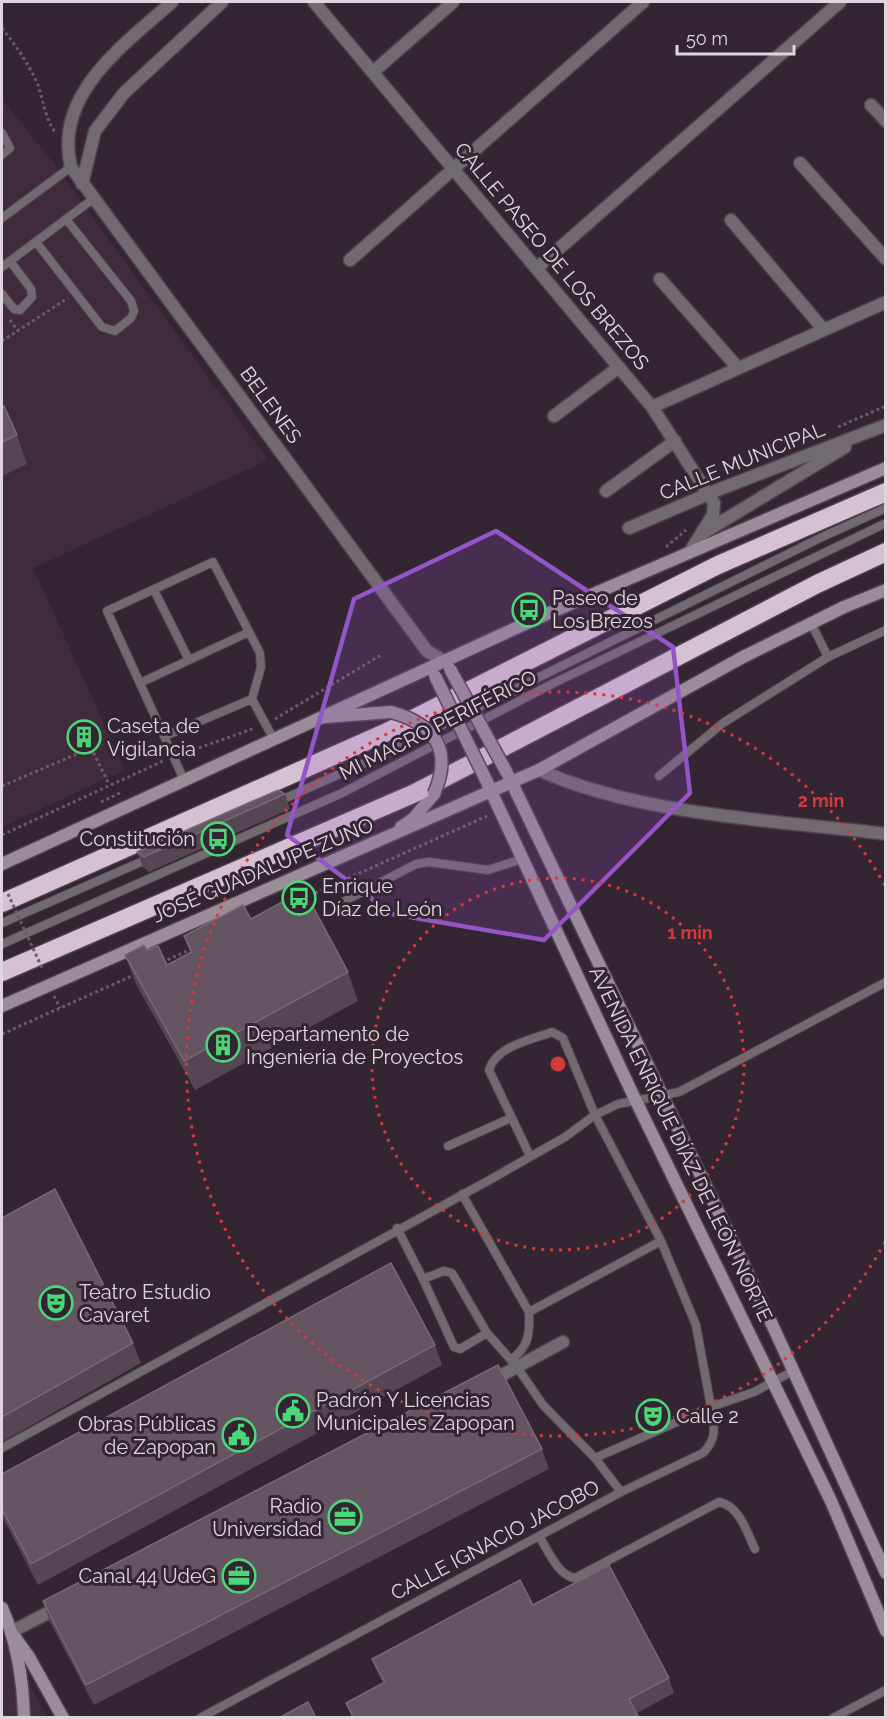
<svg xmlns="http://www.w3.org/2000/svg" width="887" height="1719" font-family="Raleway,sans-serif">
<rect width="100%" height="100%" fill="#342533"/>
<path fill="#402b3d" d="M2,99L52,161L268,460L33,568L125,770L2,827Z
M2,1631L47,1717H2Z"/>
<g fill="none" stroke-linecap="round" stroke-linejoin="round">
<g stroke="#50414e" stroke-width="10">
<path id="lane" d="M2,133L10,148L2,155
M2,218L71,167
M36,242L102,327L115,331L131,318L134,311L131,301L66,219
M2,267L93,199
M2,294L14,309L20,310L32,297L31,289L10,261
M154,590L189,660
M828,657L886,630
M140,683L249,632
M252,699L273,738
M165,736L252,699L261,667L260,653L213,562L107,611L184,780
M659,776L723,723L828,657L811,623
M279,801L380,756L820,538L886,508
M343,902L416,864L429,862L488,870L522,859
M2,923L150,858
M2,944L342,793L552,684L886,523
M448,1146L511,1118
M530,1156L489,1070C496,1046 531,1040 552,1032L563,1038L595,1115L661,1241L696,1325L711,1407L595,1458
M462,1194L529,1312C530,1334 529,1346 511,1360
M397,1228L423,1279L444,1271L452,1273L487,1333L517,1367L543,1405L595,1458L621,1492
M423,1279L454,1347L460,1349L487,1333
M529,1312L661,1241
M2,1448L493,1178L565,1137L595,1115L618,1104L679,1092L886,982
M539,1536C548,1550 558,1576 575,1578L719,1502C740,1506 747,1533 755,1549
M200,1718L621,1492L703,1453C718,1438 714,1426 711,1407L754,1392L793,1371
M833,1718L886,1690"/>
</g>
<g stroke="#50414e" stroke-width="15">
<path id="street" d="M172,2C125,44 53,94 71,167L427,651L445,662
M314,2L652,407L714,503L713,515L691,550
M373,72L453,2
M871,105L886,121
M800,163L886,259
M82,184L95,131L124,93L222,2
M731,220L824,330
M350,260L643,2
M537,268L840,2
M660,279L738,368
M652,407L886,302
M554,416L619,367
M606,491L675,441
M629,528L720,489L886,425
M703,533L845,447
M539,770C642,816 775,820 886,834
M491,1381L563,1342
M11,1632L61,1606"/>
</g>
<g stroke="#50414e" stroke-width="15">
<path id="secondary" d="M324,717L391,712
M509,777L765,1309L886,1573
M488,785L635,1099L831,1501L886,1631
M401,827L413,819L434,794
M2,864L540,617L886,468
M2,1006L539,770L743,657L844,607L886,590
M2,1608C17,1642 23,1680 24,1718
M14,1636L29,1657L63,1718"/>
</g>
<g stroke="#50414e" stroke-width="21">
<path id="highway" d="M2,903L387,732L718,565L886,492
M2,972L415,793L817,584L886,552"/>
</g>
<path stroke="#695b68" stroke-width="3" stroke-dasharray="3 3" stroke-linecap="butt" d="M2,28C16,46 29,64 38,85C44,103 45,118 56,134
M10,320L18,331
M2,341L68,298
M838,427L886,406
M666,547L686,530
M275,719L381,655
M182,754L255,728
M2,786L91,748L109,784
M101,802L122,792
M2,835L165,760
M304,898L487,816
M162,962L192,949
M54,996L60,1008
M2,1034L134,975"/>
<use href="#lane" stroke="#726a71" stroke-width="8"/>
<use href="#street" stroke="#726a71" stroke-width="12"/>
<use href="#secondary" stroke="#9a8d99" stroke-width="12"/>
<use href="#highway" stroke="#d6c1d3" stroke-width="18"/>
<g stroke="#50414e" stroke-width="15" stroke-linecap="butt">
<path id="secondary-bridge" d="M450,669L507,773
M435,676L488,784
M391,712C435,724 453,750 434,794"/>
</g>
<path stroke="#695b68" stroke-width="3" stroke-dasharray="3 3" stroke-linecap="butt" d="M8,894L43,970"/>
<use href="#secondary-bridge" stroke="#9a8d99" stroke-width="12"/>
</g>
<path fill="#564654" d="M2,407L17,435L27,464L2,476Z
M285,794L290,809L149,872L143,867L137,852Z
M251,919L348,972L358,1001L195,1090L136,984L125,955L147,950L167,965L190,953L184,936Z
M2,1218L133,1343L141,1363L2,1442Z
M435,1345L442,1365L38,1585L2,1516V1474Z
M542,1449L549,1469L94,1705L50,1622L43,1601Z
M533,1605L669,1678L674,1693L637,1713L639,1718H352L346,1703L383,1683L378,1674L372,1659Z"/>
<path fill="#655563" stroke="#786976" stroke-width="1.5" d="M4,406L17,435L2,442V407Z
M278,790L285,794L144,857L137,852Z
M304,890L348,972L184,1061L125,955L144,945L147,950L158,946L167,965L192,952L184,936L243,905L251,919Z
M55,1189L133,1343L2,1417V1218Z
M391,1263L435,1345L31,1564L2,1509V1474Z
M498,1365L542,1449L86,1685L43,1601Z
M609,1565L669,1678L629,1699L639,1718H354L346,1703L385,1682L372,1659L520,1580L533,1605Z
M308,1702L316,1718H279Z"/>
<path fill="#9456c7" fill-opacity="0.2" stroke="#9456c7" stroke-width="4.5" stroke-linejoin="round" d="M496,531L673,647L690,793L544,940L392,914L287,835L354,599Z"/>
<g fill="none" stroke="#d7393a" stroke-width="3" stroke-dasharray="3 6">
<circle cx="558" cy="1064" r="186"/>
<path d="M885 1242A372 372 0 1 1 885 886"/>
</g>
<defs>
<g id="bus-ring" transform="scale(1.725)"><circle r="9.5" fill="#342533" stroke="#4bd677" stroke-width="1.5"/><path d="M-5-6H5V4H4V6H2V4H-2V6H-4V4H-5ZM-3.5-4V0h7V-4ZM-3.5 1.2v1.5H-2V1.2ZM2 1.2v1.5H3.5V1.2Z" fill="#4bd677"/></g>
<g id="building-ring" transform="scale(1.725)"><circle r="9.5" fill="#342533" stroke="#4bd677" stroke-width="1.5"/><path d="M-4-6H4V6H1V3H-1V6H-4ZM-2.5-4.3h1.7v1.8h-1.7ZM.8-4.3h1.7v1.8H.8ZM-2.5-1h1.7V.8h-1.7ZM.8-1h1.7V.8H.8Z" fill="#4bd677"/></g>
<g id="theatre-ring" transform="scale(1.725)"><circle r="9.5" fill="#342533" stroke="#4bd677" stroke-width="1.5"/><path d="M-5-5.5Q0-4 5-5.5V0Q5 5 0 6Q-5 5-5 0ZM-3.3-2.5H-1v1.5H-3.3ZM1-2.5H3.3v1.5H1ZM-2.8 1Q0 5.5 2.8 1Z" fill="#4bd677"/></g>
<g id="civic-ring" transform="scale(1.725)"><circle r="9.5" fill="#342533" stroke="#4bd677" stroke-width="1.5"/><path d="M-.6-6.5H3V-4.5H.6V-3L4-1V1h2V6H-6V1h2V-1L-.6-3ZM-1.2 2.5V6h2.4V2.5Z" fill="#4bd677"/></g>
<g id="office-ring" transform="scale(1.725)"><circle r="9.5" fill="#342533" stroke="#4bd677" stroke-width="1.5"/><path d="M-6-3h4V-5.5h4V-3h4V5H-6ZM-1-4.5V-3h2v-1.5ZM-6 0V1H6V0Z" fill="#4bd677"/></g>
</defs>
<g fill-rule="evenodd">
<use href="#bus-ring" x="529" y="610"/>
<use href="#building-ring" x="84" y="737"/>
<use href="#bus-ring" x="218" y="839"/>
<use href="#bus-ring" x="299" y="898"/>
<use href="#building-ring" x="223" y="1045"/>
<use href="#theatre-ring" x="56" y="1303"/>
<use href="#civic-ring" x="293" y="1411"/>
<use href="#theatre-ring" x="653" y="1416"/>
<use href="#civic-ring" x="239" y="1435"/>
<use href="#office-ring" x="345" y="1517"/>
<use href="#office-ring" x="239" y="1576"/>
</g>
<g text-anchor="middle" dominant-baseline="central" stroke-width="6" stroke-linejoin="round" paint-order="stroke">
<g font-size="20" fill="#e0d5de" stroke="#342533">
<text transform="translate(552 256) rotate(50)">CALLE PASEO DE LOS BREZOS</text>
<text transform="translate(271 405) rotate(54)">BELENES</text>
<text transform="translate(742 461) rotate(-22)">CALLE MUNICIPAL</text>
<text transform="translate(438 725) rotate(-27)">MI MACRO PERIFÉRICO</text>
<text transform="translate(263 870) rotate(-23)">JOSÉ GUADALUPE ZUNO</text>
<text transform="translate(681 1144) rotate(64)">AVENIDA ENRIQUE DÍAZ DE LEÓN NORTE</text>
<text transform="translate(495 1540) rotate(-28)">CALLE IGNACIO JACOBO</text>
</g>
<g font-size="20" fill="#e0d5de" stroke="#342533" text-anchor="start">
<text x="552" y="598">Paseo de<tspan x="552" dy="23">Los Brezos</tspan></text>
<text x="107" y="726">Caseta de<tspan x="107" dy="23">Vigilancia</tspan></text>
<text x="195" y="839" text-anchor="end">Constitución</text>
<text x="322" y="886">Enrique<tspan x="322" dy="23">Díaz de León</tspan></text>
<text x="246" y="1034">Departamento de<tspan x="246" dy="23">Ingenieria de Proyectos</tspan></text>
<text x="79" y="1292">Teatro Estudio<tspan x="79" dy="23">Cavaret</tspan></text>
<text x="316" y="1400">Padrón Y Licencias<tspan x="316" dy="23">Municipales Zapopan</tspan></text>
<text x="676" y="1416">Calle 2</text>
<text x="216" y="1424" text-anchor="end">Obras Públicas<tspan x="216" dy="23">de Zapopan</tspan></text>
<text x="322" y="1506" text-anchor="end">Radio<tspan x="322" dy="23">Universidad</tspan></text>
<text x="216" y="1576" text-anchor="end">Canal 44 UdeG</text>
</g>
</g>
<circle cx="558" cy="1064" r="9" fill="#d7393a" stroke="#342533" stroke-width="3"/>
<g font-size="18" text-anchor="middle" font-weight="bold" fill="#d7393a" stroke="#342533" stroke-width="6" stroke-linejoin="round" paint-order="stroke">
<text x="821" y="807">2 min</text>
<text x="690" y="939">1 min</text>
</g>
<rect width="887" height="1719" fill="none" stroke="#e0d5de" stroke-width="6"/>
<path d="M677 45v9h117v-9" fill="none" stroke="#e0d5de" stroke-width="3"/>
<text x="686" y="45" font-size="18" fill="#e0d5de" stroke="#342533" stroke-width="4.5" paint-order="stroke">50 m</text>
</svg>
